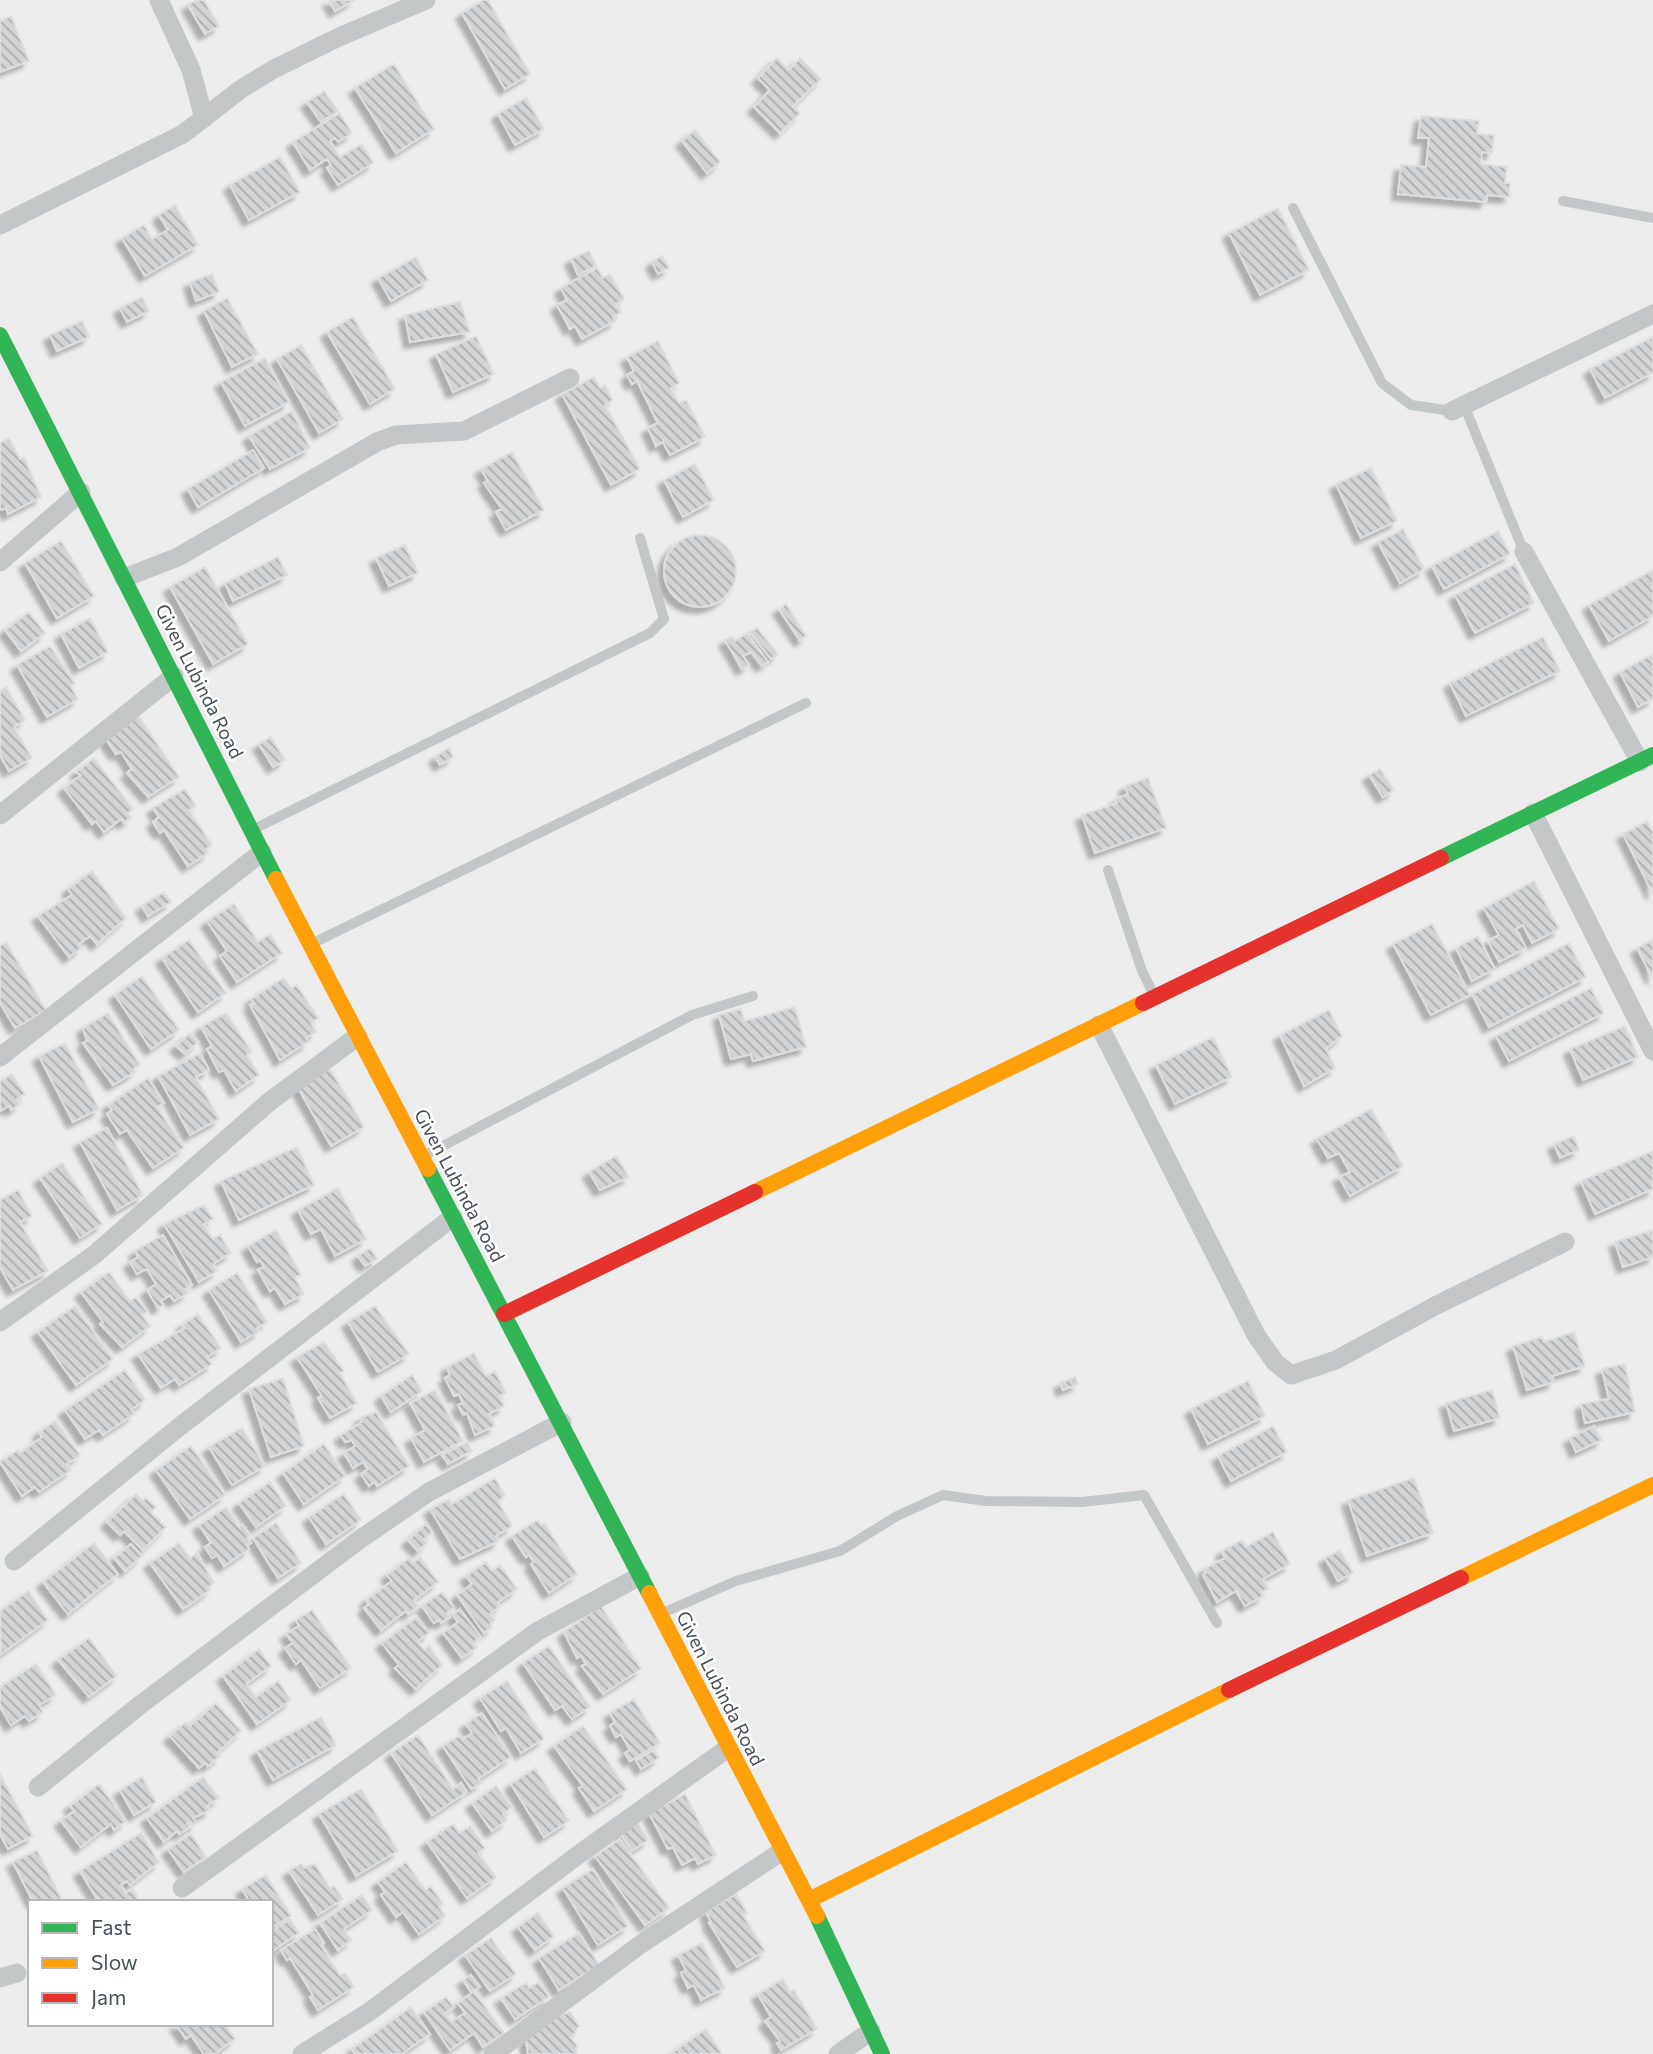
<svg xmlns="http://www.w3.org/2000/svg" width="1653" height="2054" font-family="Commissioner,sans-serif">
<defs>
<pattern id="building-back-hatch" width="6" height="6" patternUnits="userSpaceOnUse" patternTransform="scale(1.75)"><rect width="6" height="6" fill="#d3d4d5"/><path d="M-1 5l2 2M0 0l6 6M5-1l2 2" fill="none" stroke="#adaeb0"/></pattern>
<filter id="shadow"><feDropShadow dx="-6" dy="6" stdDeviation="2" flood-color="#0004"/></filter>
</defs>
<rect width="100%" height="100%" fill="#edecec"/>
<path fill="url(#building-back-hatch)" stroke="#dededf" stroke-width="2" filter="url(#shadow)" d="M197,0H204L219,26L205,34L188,5Z
M329,0H354L335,11Z
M484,0H488L530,74L505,89L462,13Z
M11,16L29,61L0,72V21Z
M777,58L789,70L800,58L821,79L793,106L800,113L780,133L754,107L770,90L758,78Z
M394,64L434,129L396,153L355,88Z
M324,91L338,111L321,122L307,102Z
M526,98L544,129L515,145L498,114Z
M340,113L352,133L338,142L335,138L330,141L340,157L362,144L373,163L338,185L327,168L331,165L327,159L310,170L293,142Z
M1421,116L1479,121L1477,134L1494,135L1492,153L1482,152L1481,164L1507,167L1505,183H1510L1509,197L1487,195L1486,202L1398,194L1401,165L1426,167L1429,138H1418Z
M695,130L720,162L707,173L682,141Z
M280,157L300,192L249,220L230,185Z
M175,205L198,245L145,276L122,238L144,225L152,239L168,230L159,215Z
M1278,208L1309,270L1260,295L1229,233Z
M589,251L596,266L578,275L571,259Z
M662,256L669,268L658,274L652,262Z
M416,257L428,280L391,301L378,278Z
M597,268L603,278L610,274L624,299L616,304L621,312L613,317L615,321L582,339L575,326L570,329L557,305L567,300L561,288Z
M212,274L219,292L196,301L190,282Z
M142,297L149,311L127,322L120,308Z
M227,298L258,354L232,367L204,311Z
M460,302L470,332L410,342L405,315Z
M353,317L395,389L370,404L327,332Z
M82,321L89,337L57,351L50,335Z
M476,336L494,374L453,392L436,354Z
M1653,337V373L1605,398L1590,369Z
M658,341L679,383L671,388L679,403L686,400L705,437L670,455L663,442L656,446L648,428L658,423L637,381L632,384L627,375L634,371L627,357Z
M301,345L343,419L319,433L277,359Z
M265,358L289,402L245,426L221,382Z
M594,377L600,388L605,385L613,400L605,405L640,469L611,485L562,394Z
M292,411L310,448L270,469L249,436Z
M9,438L20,459L24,457L41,497L8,514L6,508L0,510V443Z
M253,450L264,468L198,507L188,489Z
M512,452L544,510L506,530L496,512L502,509L484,483L488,481L481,469Z
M695,464L714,500L683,517L664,480Z
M1371,468L1397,521L1361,538L1336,484Z
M1403,529L1424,569L1400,583L1378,542Z
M1498,531L1510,554L1444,589L1432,566Z
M664 571a36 36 0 1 1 72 0a36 36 0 1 1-72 0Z
M61,541L94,596L57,618L25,563Z
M405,545L418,573L389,586L376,558Z
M278,557L287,575L233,601L225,583Z
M1515,564L1534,603L1475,633L1455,595Z
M205,567L248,644L213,664L170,587Z
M1653,570V616L1609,641L1589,605Z
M786,604L806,636L800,640L779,609Z
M29,612L45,633L21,651L5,630Z
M90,618L108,652L79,668L61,634Z
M757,628L778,654L771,659L750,632Z
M747,633L768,662L762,666L751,652L743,656L749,665L742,669L725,640L732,637L735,641Z
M1543,637L1560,671L1466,716L1450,683Z
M50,646L75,684L71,686L78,699L47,717L17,665Z
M1653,654V699L1638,707L1620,672Z
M6,687L25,720L14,727L32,758L9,771L0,755V691Z
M138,715L179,777L148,797L127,773L132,769L121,752L116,754L104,736Z
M271,737L285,760L273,767L259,744Z
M449,748L453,757L440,765L435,757Z
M94,758L133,809L128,813L131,817L124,823L121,819L104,832L96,821L92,824L64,788L81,775L76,772Z
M1380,769L1394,790L1383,797L1369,775Z
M1148,778L1166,828L1095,853L1082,815L1117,803L1116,799L1128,794L1125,786Z
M185,789L196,806L189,810L212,845L206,849L208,853L188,866L164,830L160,833L153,822L159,817L153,808Z
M1647,821L1653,832V894L1623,834Z
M92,871L126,918L97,944L90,936L79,944L81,948L69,957L38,916L72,895L68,889Z
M1534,881L1559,929L1532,943L1523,925L1516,929L1526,948L1499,962L1488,941L1499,935L1484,908Z
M164,892L171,902L148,916L142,906Z
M234,904L258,942L270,934L282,953L237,982L220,956L227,951L207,921Z
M1432,924L1470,995L1431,1015L1393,944Z
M1478,936L1495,969L1472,981L1456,948Z
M189,940L226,993L198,1012L162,958Z
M1653,940V979L1637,948Z
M6,942L46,1010L15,1028L0,1003V946Z
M1569,943L1586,977L1489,1027L1472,994Z
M142,976L179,1030L151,1049L115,995Z
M284,978L291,988L297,985L318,1018L311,1023L316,1032L306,1038L308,1042L280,1060L250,1005L254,1003L251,999Z
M1591,988L1604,1013L1509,1061L1496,1036Z
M795,1007L806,1047L753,1061L751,1054L731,1059L719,1015L741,1009L744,1021Z
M1329,1010L1342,1036L1326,1048L1335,1068L1304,1086L1280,1035Z
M108,1013L140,1065L133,1069L135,1072L113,1085L83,1043L87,1041L83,1028Z
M226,1013L252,1052L247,1055L259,1075L236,1091L224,1070L219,1072L207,1049L212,1046L201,1027Z
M1625,1026L1638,1057L1583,1080L1570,1049Z
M190,1033L198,1042L185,1054L176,1046Z
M1213,1037L1232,1077L1175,1104L1156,1065Z
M65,1043L99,1109L73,1122L39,1056Z
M200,1053L209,1070L196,1077L219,1119L190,1135L158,1076Z
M328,1065L364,1127L331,1146L296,1084Z
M12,1074L25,1094L17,1099L20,1104L11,1110L9,1106L0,1111V1082Z
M148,1078L164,1103L157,1107L184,1148L153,1168L127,1130L120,1134L107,1114L112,1110L108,1105Z
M1371,1109L1403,1166L1350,1196L1339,1177L1350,1172L1339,1153L1328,1158L1317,1139Z
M107,1128L143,1195L117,1210L80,1142Z
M1574,1136L1579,1150L1560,1158L1554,1144Z
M297,1147L314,1185L239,1220L221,1181Z
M1653,1151V1189L1595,1214L1581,1181Z
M616,1156L629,1177L600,1190L589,1172Z
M62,1163L102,1224L80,1238L40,1178Z
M338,1188L366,1239L335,1256L321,1229L311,1234L298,1210Z
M18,1190L32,1216L20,1222L48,1271L13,1290L0,1267V1200Z
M204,1205L213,1219L204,1224L213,1239L220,1235L231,1253L213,1264L217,1271L199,1282L164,1224Z
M276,1230L301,1275L295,1278L304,1294L285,1304L275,1288L270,1291L258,1270L264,1267L260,1260L257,1262L248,1246Z
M1653,1230V1257L1623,1267L1615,1242Z
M163,1235L192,1285L185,1289L188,1293L174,1301L170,1295L161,1301L163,1305L158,1308L147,1290L156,1284L147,1269L137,1274L130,1262L138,1257L135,1251Z
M370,1248L377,1259L365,1266L358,1256Z
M109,1272L130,1301L136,1297L147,1312L142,1315L150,1326L122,1347L100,1324L103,1322L81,1292Z
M237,1273L267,1322L257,1328L259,1331L241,1342L209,1290Z
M75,1306L113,1359L76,1385L38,1332Z
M375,1306L409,1354L378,1372L348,1322Z
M198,1314L221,1348L207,1357L212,1364L179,1385L175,1379L161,1388L138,1354L185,1328L182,1325Z
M1574,1332L1585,1366L1552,1376L1554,1382L1527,1390L1513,1346L1542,1337L1544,1342Z
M324,1342L344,1371L340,1373L357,1403L330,1418L318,1398L322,1396L297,1357Z
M474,1353L486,1376L495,1371L506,1393L499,1396L504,1406L489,1414L495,1426L475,1435L467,1413L463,1415L458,1405L463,1403L459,1394L454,1396L445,1378L450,1375L447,1367Z
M1625,1364L1635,1412L1585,1423L1581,1404L1609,1399L1602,1369Z
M125,1370L145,1400L131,1410L134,1414L103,1435L99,1430L85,1439L65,1410Z
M412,1375L422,1391L391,1412L381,1396Z
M1075,1377L1078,1384L1063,1390L1060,1383Z
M283,1378L304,1446L271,1457L249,1389Z
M1248,1381L1265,1416L1208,1444L1191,1409Z
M435,1390L463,1441L424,1462L411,1438L425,1430L410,1403Z
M1492,1390L1500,1418L1454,1431L1446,1403Z
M376,1412L409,1466L377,1486L374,1482L369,1486L361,1474L368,1469L363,1462L353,1468L344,1453L355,1446L352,1440L345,1442L341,1435L362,1422L360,1418Z
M55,1421L80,1455L67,1464L71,1470L39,1492L35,1487L22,1496L0,1462L18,1450L20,1453L42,1437L39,1432Z
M1273,1426L1287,1452L1231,1481L1218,1456Z
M1594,1426L1602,1440L1576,1452L1570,1438Z
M242,1428L265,1466L232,1485L209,1447Z
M467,1442L472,1451L448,1464L442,1455Z
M324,1444L345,1476L304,1504L283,1473Z
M191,1446L225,1495L190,1519L156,1470Z
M495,1478L505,1496L498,1501L512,1526L496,1536L499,1541L460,1559L430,1509L449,1499L452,1504Z
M1414,1478L1433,1533L1367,1556L1348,1500Z
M270,1482L286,1506L256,1527L239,1503Z
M136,1494L142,1501L146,1498L156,1507L151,1512L166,1527L143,1550L124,1531L120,1535L107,1522Z
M344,1494L361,1520L326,1544L309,1517Z
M226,1507L239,1527L243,1525L250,1535L247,1538L251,1543L247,1545L249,1549L224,1566L217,1555L212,1558L205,1547L211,1543L199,1525Z
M538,1520L541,1525L544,1523L577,1574L549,1593L531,1564L534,1562L529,1555L526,1557L512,1536Z
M276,1523L301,1563L278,1578L253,1538Z
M426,1524L432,1532L424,1539L427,1543L418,1551L408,1540Z
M1273,1532L1290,1564L1263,1579L1268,1589L1261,1592L1263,1596L1245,1606L1236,1591L1217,1602L1203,1575L1206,1573L1204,1569L1225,1558L1222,1551L1242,1540L1246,1547Z
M94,1543L118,1574L68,1614L43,1582Z
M179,1543L190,1558L197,1553L214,1583L208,1587L210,1590L183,1609L150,1563Z
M131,1544L142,1556L125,1571L114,1558Z
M1340,1550L1353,1573L1338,1581L1325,1558Z
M420,1557L438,1582L414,1600L418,1606L408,1614L406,1611L381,1630L364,1608L369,1604L366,1600L392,1581L387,1575L409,1558L413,1563Z
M486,1562L492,1571L500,1565L517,1589L498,1602L500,1606L490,1614L495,1620L490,1624L492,1627L484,1633L457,1595L472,1584L466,1576Z
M28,1591L48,1620L1,1654L0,1611Z
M442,1592L454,1608L447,1613L450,1617L441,1623L439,1620L434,1623L422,1606Z
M601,1606L641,1669L603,1694L582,1666L586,1664L581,1656L577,1658L564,1632Z
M460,1609L481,1637L473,1643L477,1647L462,1658L443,1633L458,1622L453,1615Z
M312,1610L351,1668L320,1688L301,1660L296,1664L285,1648L293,1643L286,1634L299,1626L296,1620Z
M417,1617L429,1633L418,1641L424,1650L429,1646L442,1665L416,1689L395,1668L399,1665L382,1643Z
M89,1638L117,1676L89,1697L58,1660Z
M549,1646L590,1707L572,1719L562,1706L555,1710L523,1663Z
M259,1649L271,1666L246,1684L256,1697L278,1681L291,1700L257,1724L223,1676Z
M36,1664L56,1695L39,1705L43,1712L29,1721L25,1716L11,1725L0,1707V1687Z
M507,1681L544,1739L521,1753L506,1728L501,1731L480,1698Z
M634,1699L660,1743L630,1761L625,1753L630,1750L621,1734L616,1737L610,1726L615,1722L610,1713Z
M216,1703L241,1731L217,1753L220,1756L208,1766L205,1763L199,1768L170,1736L186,1722L190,1726Z
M482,1713L511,1757L478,1779L481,1783L471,1789L443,1746L460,1735L463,1739L472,1733L466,1724Z
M321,1717L336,1745L273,1780L257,1751Z
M583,1726L627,1789L594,1811L579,1788L583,1786L554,1746Z
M418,1735L453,1789L461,1783L467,1792L432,1815L391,1753Z
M654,1750L659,1758L641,1769L636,1760Z
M535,1768L569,1821L544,1837L511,1784Z
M0,1774L33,1836L8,1849L0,1834Z
M142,1777L156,1802L134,1815L120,1790Z
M203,1777L219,1798L207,1806L210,1810L193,1818L196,1823L193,1826L190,1822L187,1824L190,1827L179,1834L177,1831L164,1842L147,1818Z
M99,1784L126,1821L114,1830L111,1824L81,1847L61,1821L74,1811L70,1806Z
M496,1786L512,1807L503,1814L507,1820L492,1831L472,1803Z
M361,1789L398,1851L356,1876L319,1814Z
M685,1794L716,1855L698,1864L695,1858L682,1865L673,1847L668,1849L649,1813Z
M637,1822L648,1840L632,1851L620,1833Z
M453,1824L459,1833L470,1826L485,1848L478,1853L496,1877L467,1898L427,1842Z
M141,1833L159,1862L130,1885L127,1881L121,1885L126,1893L133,1889L138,1898L132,1902H99L80,1871Z
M191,1834L206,1857L184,1872L168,1849Z
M620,1839L669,1908L645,1925L595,1856Z
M37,1850L63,1902H33L13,1862Z
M406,1862L425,1890L431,1886L443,1904L439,1907L445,1916L419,1934L403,1912L396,1917L381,1895L385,1892L378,1882Z
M301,1864L304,1868L315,1864L330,1888L334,1886L343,1899L318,1915L289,1871Z
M593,1869L628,1926L598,1945L563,1888Z
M266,1875L291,1916L271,1928V1902H250L242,1889Z
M736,1894L747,1913L743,1915L765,1951L737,1967L709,1923L711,1922L706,1912Z
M362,1895L372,1910L344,1929L351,1940L338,1950L320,1923Z
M538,1913L554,1936L535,1950L518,1927Z
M290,1919L299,1933L271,1952V1932Z
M315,1929L324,1943L321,1945L340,1976L345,1973L354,1987L318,2010L310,1997L313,1995L290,1958L287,1960L281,1950Z
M579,1933L599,1965L559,1990L539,1958Z
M491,1938L516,1974L490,1991L465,1955Z
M702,1943L725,1988L701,2000L694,1985L688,1988L681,1973L686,1970L678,1955Z
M471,1975L480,1987L471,1992L463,1980Z
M783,1979L790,1992L794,1990L817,2029L781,2050L777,2043L780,2041L765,2021L771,2017L758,1994Z
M539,1982L549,1997L515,2019L501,1998L526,1983L529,1988Z
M474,1991L504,2033L483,2047L474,2033L450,2050L424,2012L446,1997L454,2007L445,2013L451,2022L465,2013L458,2003Z
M411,2007L430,2034L402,2054H355L352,2049Z
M570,2012L579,2026L571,2038L577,2045L576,2054H528L526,2040L554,2017Z
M176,2024H225L235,2039L214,2054H204L191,2035L186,2039Z
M706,2029L722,2054H670Z"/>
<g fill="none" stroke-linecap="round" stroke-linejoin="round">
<path stroke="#c3c7c8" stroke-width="10" d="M1563,201L1653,218
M1293,208L1382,383L1411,405L1452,411
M1464,405L1524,552
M252,830L650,633L664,619L640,538
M1108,870L1142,971L1154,995
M311,944L806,703
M422,1157L692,1015L753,996
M660,1614L736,1581L840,1551L897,1516L943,1495L986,1501L1082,1502L1144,1495L1217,1623"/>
<path stroke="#c3c7c8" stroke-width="19" d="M159,0L191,70L204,118
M0,225L183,134L241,89L274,69L339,37L426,0
M1452,411L1653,314
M1524,552L1640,762
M0,562L81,492
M124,578L178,557L377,442L396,435L464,431L570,378
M1533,813L1653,1051
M0,815L174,676
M1099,1025L1256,1335L1275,1362L1291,1375L1336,1360L1435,1306L1565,1242
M0,1057L262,852
M0,1322L94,1255L269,1102L358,1036
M14,1561L179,1427L453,1217
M38,1787L140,1705L359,1540L429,1492L562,1422
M182,1888L538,1631L640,1576
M0,1978L17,1973
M302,2054L369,2012L582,1852L728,1748
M493,2054L641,1944L781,1852
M838,2054L871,2031"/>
<path stroke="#30b455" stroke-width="16" d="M0,335L276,879
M1441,858L1653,755
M428,1169L649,1593
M817,1916L882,2054"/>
<path stroke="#ff9f0a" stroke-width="16" d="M276,879L428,1169
M755,1192L1143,1003
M1461,1578L1653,1485
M649,1593L817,1916
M809,1900L1229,1690"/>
<path stroke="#e5322d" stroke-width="16" d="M1143,1003L1441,858
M504,1314L755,1192
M1229,1690L1461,1578"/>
</g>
<g text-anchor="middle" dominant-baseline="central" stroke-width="5" stroke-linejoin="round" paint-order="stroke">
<g font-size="19" fill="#455057" stroke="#fff">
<text transform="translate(200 681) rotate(63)">Given Lubinda Road</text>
<text transform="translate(460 1185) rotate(62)">Given Lubinda Road</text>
<text transform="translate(721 1688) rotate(63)">Given Lubinda Road</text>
</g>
</g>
<rect x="28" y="1900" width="245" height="126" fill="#ffffff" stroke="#b5b9bc" stroke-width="2"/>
<rect x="42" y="1923" width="35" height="10" fill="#30b455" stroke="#b5b9bc" stroke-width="2"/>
<text x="91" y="1935" font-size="21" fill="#455057">Fast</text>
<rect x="42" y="1958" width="35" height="10" fill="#ff9f0a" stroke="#b5b9bc" stroke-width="2"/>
<text x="91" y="1970" font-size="21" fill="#455057">Slow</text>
<rect x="42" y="1993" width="35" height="10" fill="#e5322d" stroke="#b5b9bc" stroke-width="2"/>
<text x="91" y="2005" font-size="21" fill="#455057">Jam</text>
</svg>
